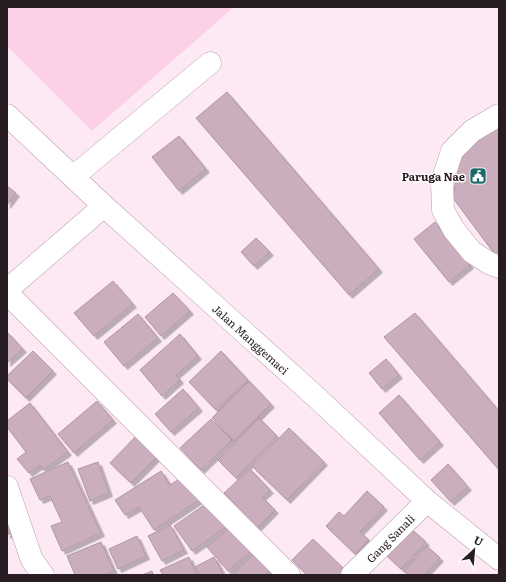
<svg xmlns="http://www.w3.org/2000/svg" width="506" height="582" font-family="Literata,serif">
<defs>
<filter id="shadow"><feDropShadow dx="3.5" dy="3.5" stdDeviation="0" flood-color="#0004"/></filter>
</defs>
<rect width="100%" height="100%" fill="#fce9f3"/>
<path fill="#fcd1e8" d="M7,7H234L92,131L7,46Z"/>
<path fill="#cbaebd" stroke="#b295a4" filter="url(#shadow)" d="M227,92L379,269L349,295L196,118Z
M499,126V260L453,198L460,153Z
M179,136L206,169L179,191L152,157Z
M7,186L16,193L7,205Z
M435,222L470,265L449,282L414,239Z
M256,238L270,252L254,266L241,252Z
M113,281L133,304L94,336L74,313Z
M173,293L190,311L161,336L145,317Z
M415,313L499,411V470L384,337Z
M138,314L158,338L124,366L104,342Z
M7,332L23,349L7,363Z
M180,334L198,356L176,375L180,380L162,396L140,370Z
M33,351L53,371L26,398L7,379V376Z
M221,351L248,380L216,410L189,382Z
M386,359L399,375L382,389L369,373Z
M249,381L271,404L234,441L212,418Z
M183,389L199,408L171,432L155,414Z
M399,395L440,442L420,460L379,413Z
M97,401L113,420L74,453L58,434Z
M30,403L68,452L43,470L40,465L29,473L17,459L26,452L7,427V421Z
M259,418L277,436L236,478L218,460Z
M211,419L232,440L201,470L180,448Z
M289,428L324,462L287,500L252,466Z
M141,431L162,452L131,483L110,463Z
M68,462L101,533L62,551L51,526L62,522L50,496L40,500L30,479Z
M98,462L109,493L90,501L78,469Z
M448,464L468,487L451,502L431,480Z
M250,469L270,490L262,497L275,510L257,528L224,493Z
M161,471L170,485L186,475L201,499L154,530L139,507L125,515L115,500Z
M367,491L384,507L360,532L369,540L355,554L326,526L339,512L344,516Z
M210,501L228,526L192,551L174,526Z
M7,510L16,530L7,535Z
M235,523L256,547L228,571L207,547Z
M170,525L184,550L162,561L148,536Z
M409,527L426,542L401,569L384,553Z
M137,536L146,556L118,569L109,549Z
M313,539L345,570L339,575H307L292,560Z
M101,542L114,571L104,575H75L67,556Z
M427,546L440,558L424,575H408L404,571Z
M260,548L276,565L265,575H232Z
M189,557L197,575H163L160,570Z
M214,557L224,575H199L195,567Z
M152,571L153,575H142Z"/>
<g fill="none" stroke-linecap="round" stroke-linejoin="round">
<g stroke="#bb9ead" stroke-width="23">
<path id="minor" d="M7,115L104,206L315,396L427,501L499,559
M499,115L472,131L452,151L442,182L443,210L454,230L472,252L489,263L499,267
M73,177L210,63
M7,290L104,206
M7,293L289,575
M7,487L32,560L43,575
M352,575L427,501"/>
</g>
<use href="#minor" stroke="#fff" stroke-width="22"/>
</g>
<defs>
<g id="civic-square" transform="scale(0.9)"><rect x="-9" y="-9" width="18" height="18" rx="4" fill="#1c6969" stroke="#fcfcfc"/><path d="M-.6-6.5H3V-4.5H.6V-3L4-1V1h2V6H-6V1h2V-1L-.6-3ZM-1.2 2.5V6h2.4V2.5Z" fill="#fff"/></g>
</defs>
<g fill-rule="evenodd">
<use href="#civic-square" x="478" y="176"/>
</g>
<g text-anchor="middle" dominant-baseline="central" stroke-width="3" stroke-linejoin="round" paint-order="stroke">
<g font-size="11" font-weight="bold" fill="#281d23" stroke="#fcfcfc" text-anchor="end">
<text x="465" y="176">Paruga Nae</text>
</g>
<g font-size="11" fill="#281d23" stroke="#fcfcfc">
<text transform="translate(251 339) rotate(42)">Jalan Manggemaci</text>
<text transform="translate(390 538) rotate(-45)">Gang Sanali</text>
</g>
</g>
<rect width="506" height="582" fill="none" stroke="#281d23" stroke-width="16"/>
<g transform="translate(474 550) rotate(26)" stroke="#fcfcfc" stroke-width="3" paint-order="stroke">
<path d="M0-3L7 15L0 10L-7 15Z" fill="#281d23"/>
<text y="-6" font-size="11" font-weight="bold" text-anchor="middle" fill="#281d23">U</text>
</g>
</svg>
